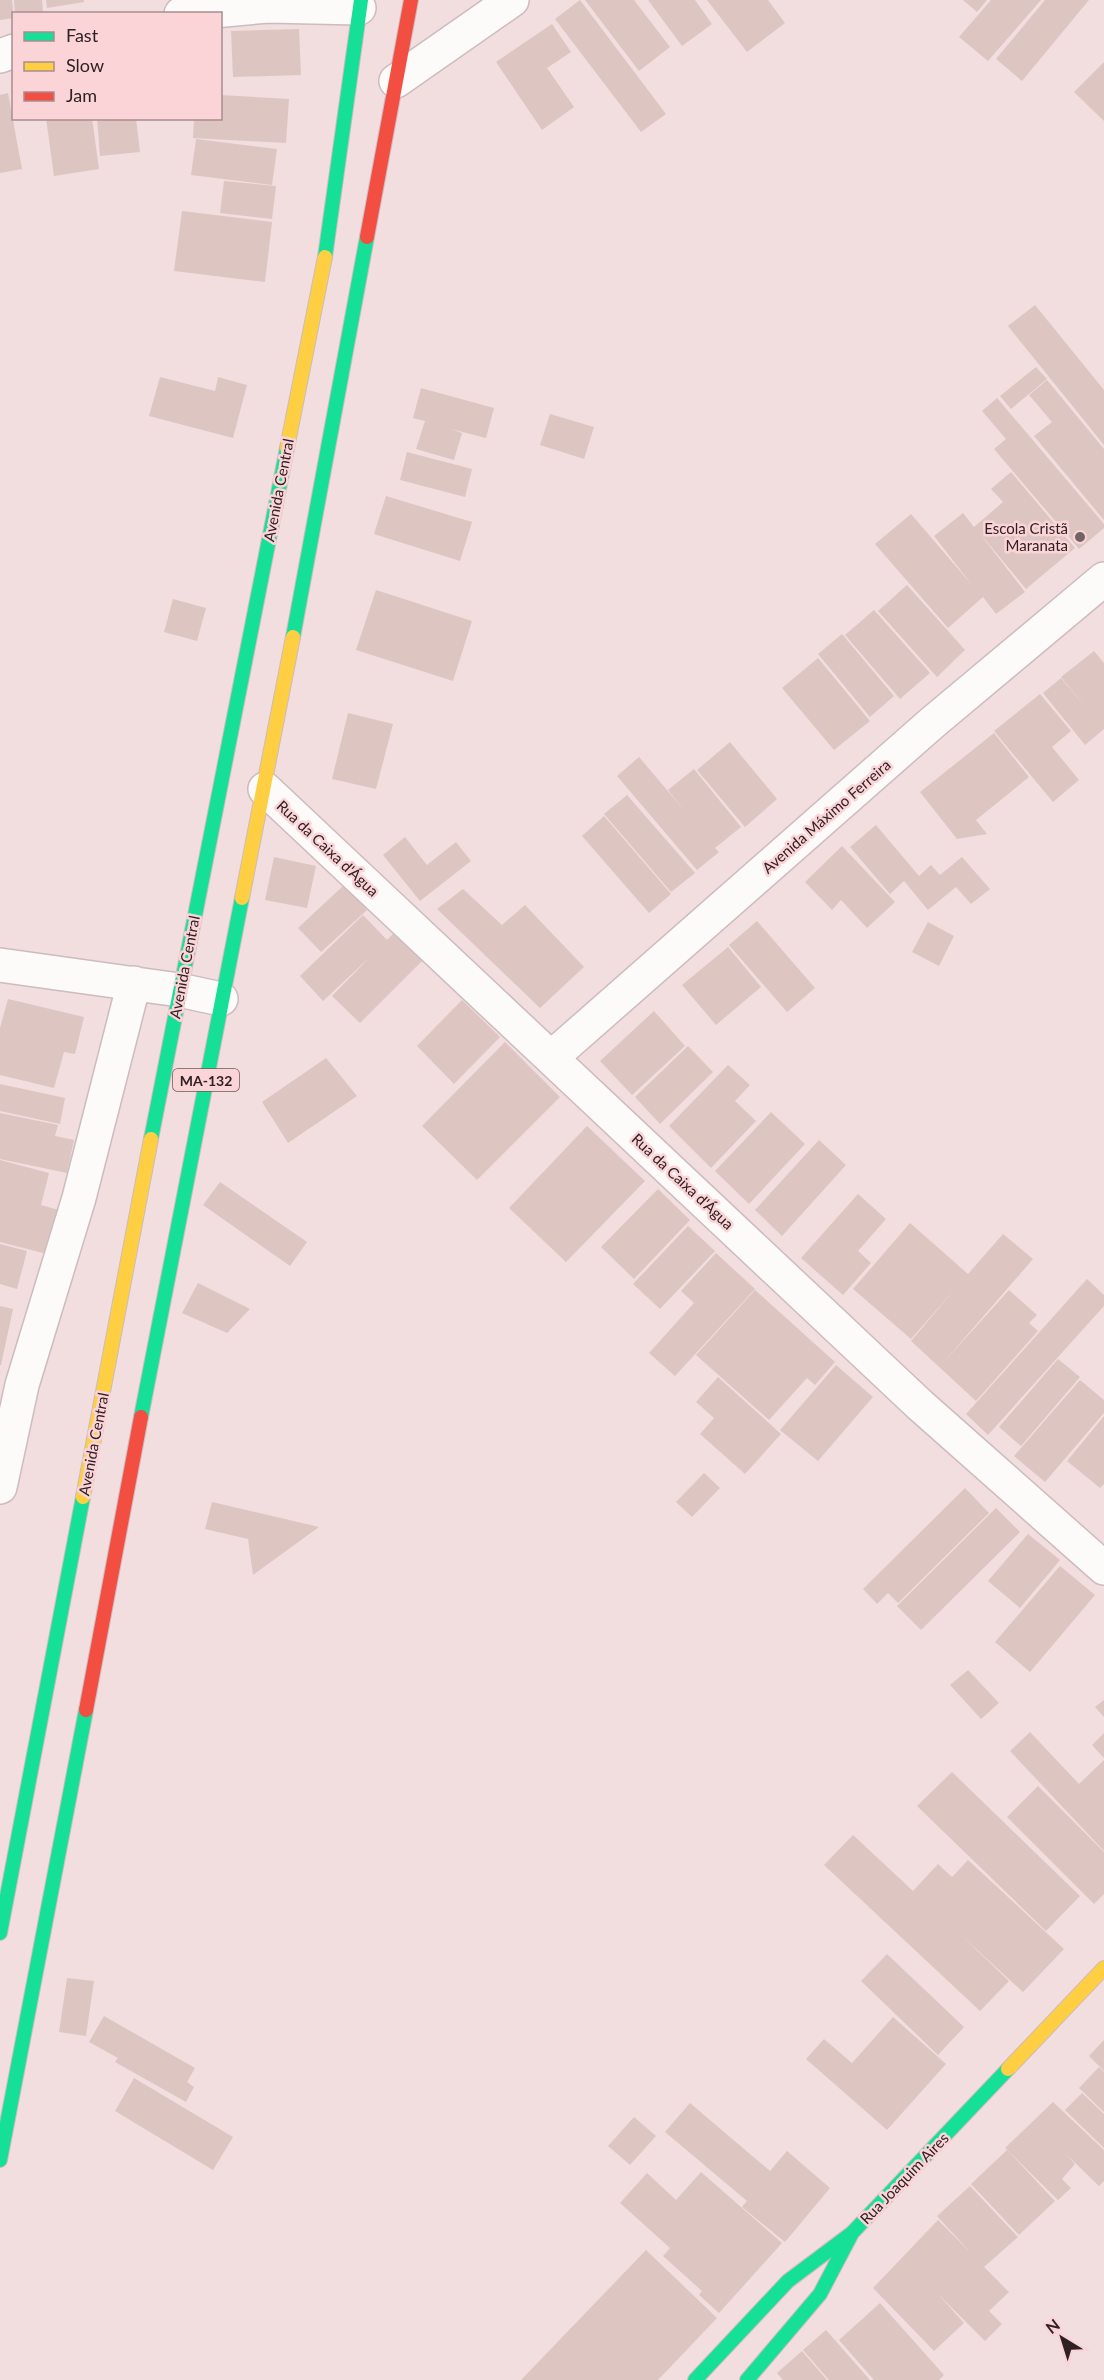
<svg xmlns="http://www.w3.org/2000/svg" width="1104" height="2380" font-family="Lato,sans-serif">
<rect width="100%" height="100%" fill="#f2dddf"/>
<path fill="#ddc6c2" d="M0,0H12L14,18L0,20Z
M14,0H42L43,12L15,14Z
M46,0H84V2L47,8Z
M580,0L666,114L641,132L555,19Z
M585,0H634L670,47L639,71Z
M648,0H695L712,24L682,46Z
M707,0H768L785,23L747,52Z
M963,0H987L977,12Z
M991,0H1041L988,61L959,37Z
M1045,0H1089L1022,81L996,59Z
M552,24L571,52L547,68L574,107L542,130L496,62Z
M299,29L301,75L233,77L231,31Z
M1104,62V121L1074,92Z
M8,93L22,169L0,173V95Z
M220,95L289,99L286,143L193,138L194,118H220Z
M46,118H92L99,169L54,176Z
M97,118H136L140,152L100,156Z
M196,139L277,149L272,185L191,175Z
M224,181L276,186L272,219L220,213Z
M182,211L272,222L265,282L174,271Z
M1035,305L1104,390V445L1008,326Z
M1036,367L1047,379L1011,409L1000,396Z
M160,377L215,391L218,377L247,385L233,438L149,416Z
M1047,380L1104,449V520L1034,436L1052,422L1029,395Z
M421,388L494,408L486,438L451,429L462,433L454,460L416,449L425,421L413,418Z
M997,398L1104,524V528L1079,549L994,449L1006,439L982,411Z
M550,414L594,427L584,459L540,445Z
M407,452L472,469L465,497L400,480Z
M1011,472L1075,548L1026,589L978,531L1025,592L996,614L983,597L948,628L875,544L911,514L972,585L934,536L963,513L974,527L1003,502L991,489Z
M386,496L472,522L460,561L374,534Z
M907,585L965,650L937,677L878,611Z
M376,590L472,621L453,681L356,650Z
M173,599L206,608L197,641L164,632Z
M874,610L930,673L900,699L845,635Z
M842,634L894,696L870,717L818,654Z
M1094,651L1104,663V729L1085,745L1043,693L1061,678L1086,708L1061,677Z
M818,658L870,721L834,750L782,688Z
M1040,694L1071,731L1052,747L1079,780L1053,802L994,731Z
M348,713L393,724L376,789L332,779Z
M994,733L1029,777L976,820L987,834L957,839L920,792Z
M730,742L777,799L745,827L697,770Z
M639,757L684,810L668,790L694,769L741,827L715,848L719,852L697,870L617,776Z
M627,795L695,873L671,892L604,814Z
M604,816L671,894L649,913L582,836Z
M876,825L919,876L931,865L940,875L962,857L990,889L971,904L956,887L928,910L904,881L890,894L850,847Z
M405,837L427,865L456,842L471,861L420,901L383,855Z
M842,846L895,902L867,928L841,900L832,910L805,882Z
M274,857L316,866L307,908L265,900Z
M344,885L367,910L321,952L298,928Z
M463,889L502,925L525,905L584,967L540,1008L437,909Z
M363,915L387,940L395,932L423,960L360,1023L332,996L371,956L323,1001L300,976Z
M757,921L815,988L787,1012L729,945Z
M928,922L954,936L939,966L912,952Z
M728,947L761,987L716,1025L682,985Z
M8,999L84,1017L75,1054L64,1052L54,1088L0,1075V1028Z
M462,1000L500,1037L454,1084L417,1046Z
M654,1011L685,1046L632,1095L600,1061Z
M505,1042L560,1097L477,1180L422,1126Z
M688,1046L713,1072L660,1124L635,1097Z
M326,1058L357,1096L288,1143L262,1102Z
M728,1065L750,1085L735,1101L756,1121L711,1168L669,1126Z
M0,1084L65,1098L60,1124L0,1111Z
M771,1112L805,1144L749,1204L715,1171Z
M0,1113L58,1125L55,1136L74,1140L67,1173L0,1159Z
M587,1126L645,1181L566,1262L509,1208Z
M819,1140L846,1165L782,1236L755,1210Z
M0,1160L49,1173L41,1205L59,1210L47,1254L0,1242Z
M220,1182L307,1242L290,1266L203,1205Z
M658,1189L690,1220L634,1279L601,1247Z
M858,1194L886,1219L858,1251L871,1263L843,1295L801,1258Z
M910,1223L968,1274L1003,1234L1033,1259L943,1363L1009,1290L1037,1315L1029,1323L1038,1331L976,1401L911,1341L955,1289L911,1339L853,1289Z
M688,1226L715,1251L660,1309L633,1284Z
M0,1244L27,1251L17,1289L0,1284Z
M716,1253L755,1289L675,1376L649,1353L694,1303L681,1291Z
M1087,1279L1104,1295V1306L988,1435L966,1414Z
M198,1283L250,1309L227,1333L182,1313Z
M755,1290L835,1362L815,1385L807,1378L769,1420L696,1355Z
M0,1306L13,1309L1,1365H0Z
M1058,1359L1080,1377L1021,1446L999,1427Z
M836,1365L873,1397L818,1461L780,1430Z
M718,1377L781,1434L745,1474L700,1434L714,1418L696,1402Z
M1080,1380L1104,1400V1413L1045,1482L1014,1456Z
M1104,1416V1484L1100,1488L1067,1461Z
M704,1473L720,1488L692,1517L676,1502Z
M965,1488L989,1513L898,1603L888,1593L877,1604L863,1589Z
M212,1502L319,1527L253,1575L248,1539L205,1529Z
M996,1508L1020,1532L921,1630L897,1606Z
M1028,1534L1060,1560L1020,1608L988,1581Z
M1060,1566L1095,1595L1030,1672L995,1642Z
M968,1670L999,1703L981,1719L950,1685Z
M1104,1700V1717L1095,1707Z
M1030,1732L1079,1784L1104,1760V1851L1010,1751Z
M1104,1733V1758L1092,1745Z
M952,1772L1080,1896L1046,1931L917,1806Z
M1038,1786L1104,1852V1894L1094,1904L1007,1817Z
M853,1835L913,1891L938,1864L952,1877L968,1860L1064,1949L1023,1992L961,1935L1009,1981L980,2011L824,1865Z
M887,1954L964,2027L938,2055L861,1981Z
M67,1978L94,1981L86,2036L59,2032Z
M104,2016L195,2068L187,2082L194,2087L186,2102L115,2062L118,2058L89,2042Z
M893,2017L946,2064L887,2130L806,2059L824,2039L852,2063Z
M1104,2040V2071L1089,2056Z
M1099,2067L1104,2072V2112L1079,2088Z
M134,2078L233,2137L213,2170L115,2111Z
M1082,2093L1104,2114V2148L1065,2110Z
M1053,2102L1104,2150V2181L1099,2186L1067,2155L1075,2164L1062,2179L1071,2188L1058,2200L1005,2148Z
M690,2103L770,2171L787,2151L830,2188L785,2242L742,2207L747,2201L665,2132Z
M634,2117L656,2136L630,2165L608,2146Z
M1007,2150L1055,2201L1019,2235L971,2184Z
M701,2172L782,2243L719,2313L699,2295L702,2291L663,2256L670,2248L620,2203L647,2173L676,2200Z
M970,2186L1018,2237L984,2267L1009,2292L989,2311L1002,2324L985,2341L937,2293L964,2323L934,2351L873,2288L938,2220L971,2253L937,2216Z
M646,2250L717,2318L658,2380H521Z
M880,2303L944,2375L939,2380H874L839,2340Z
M826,2330L870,2380H829L803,2350Z
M802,2351L827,2380H783L777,2373Z"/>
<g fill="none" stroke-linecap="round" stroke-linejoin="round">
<g stroke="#ccbcbe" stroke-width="36">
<path id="street" d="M181,14L268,6L359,8
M0,56L14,51
M396,81L512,0
M265,789L920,1405L1104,1568
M0,965L179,990L221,999
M552,1057L932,723L1104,579
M0,1487L22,1385L79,1198L134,983"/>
</g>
<g stroke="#ccbcbe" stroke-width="16">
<path id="fast" d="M325,257L361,0
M293,637L367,237
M151,1139L287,448
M141,1417L242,898
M0,1933L83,1497
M0,2160L86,1710
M695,2380L788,2281L852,2233L1008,2069
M747,2380L820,2294L851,2235"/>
</g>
<g stroke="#ccbcbe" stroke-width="16">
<path id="slow" d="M287,448L325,257
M242,898L293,637
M83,1497L151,1139
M1008,2069L1104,1968"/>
</g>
<g stroke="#ccbcbe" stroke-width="16">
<path id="jam" d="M367,237L411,0
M86,1710L141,1417"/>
</g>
<use href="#street" stroke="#fdfafa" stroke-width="33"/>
<use href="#fast" stroke="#16e098" stroke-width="14"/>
<use href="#slow" stroke="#ffcf43" stroke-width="14"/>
<use href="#jam" stroke="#f24e42" stroke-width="14"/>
</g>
<circle fill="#736365" stroke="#fbd4d8" stroke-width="2" cx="1080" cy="537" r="6"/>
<g text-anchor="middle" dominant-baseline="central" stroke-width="5" stroke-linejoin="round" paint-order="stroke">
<rect fill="#fbd4d8" stroke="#6c5759" stroke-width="1.5" x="173" y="1069" width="66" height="22" rx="4.5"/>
<g font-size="14" font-weight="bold" fill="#2f2123">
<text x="206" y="1080">MA-132</text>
</g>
<g font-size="15" fill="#2f2123" stroke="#fbd4d8">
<text transform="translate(278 490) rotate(-79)">Avenida Central</text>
<text transform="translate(826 816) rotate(-41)">Avenida Máximo Ferreira</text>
<text transform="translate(328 848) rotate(43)">Rua da Caixa d'Água</text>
<text transform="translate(184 967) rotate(-79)">Avenida Central</text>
<text transform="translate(683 1181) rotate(43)">Rua da Caixa d'Água</text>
<text transform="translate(93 1444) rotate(-79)">Avenida Central</text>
<text transform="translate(904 2178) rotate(-46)">Rua Joaquim Aires</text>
</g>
<g font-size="15" fill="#2f2123" stroke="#fbd4d8" text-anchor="end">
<text x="1068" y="528">Escola Cristã<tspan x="1068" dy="17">Maranata</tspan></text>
</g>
</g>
<rect x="12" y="12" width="210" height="108" fill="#fbd4d8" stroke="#a98c90" stroke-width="1.5"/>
<rect x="24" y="32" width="30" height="9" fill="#16e098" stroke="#a98c90" stroke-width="1.5"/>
<text x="66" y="42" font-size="18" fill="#2f2123">Fast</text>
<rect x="24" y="62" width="30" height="9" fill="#ffcf43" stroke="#a98c90" stroke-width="1.5"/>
<text x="66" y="72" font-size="18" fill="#2f2123">Slow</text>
<rect x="24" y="92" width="30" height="9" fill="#f24e42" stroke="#a98c90" stroke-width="1.5"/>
<text x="66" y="102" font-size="18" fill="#2f2123">Jam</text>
<g transform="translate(1062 2338) rotate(322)" stroke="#fbd4d8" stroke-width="4.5" paint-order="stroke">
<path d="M0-4.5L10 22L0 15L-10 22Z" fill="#2f2123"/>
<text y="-9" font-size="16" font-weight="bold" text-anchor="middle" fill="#2f2123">N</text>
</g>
</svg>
